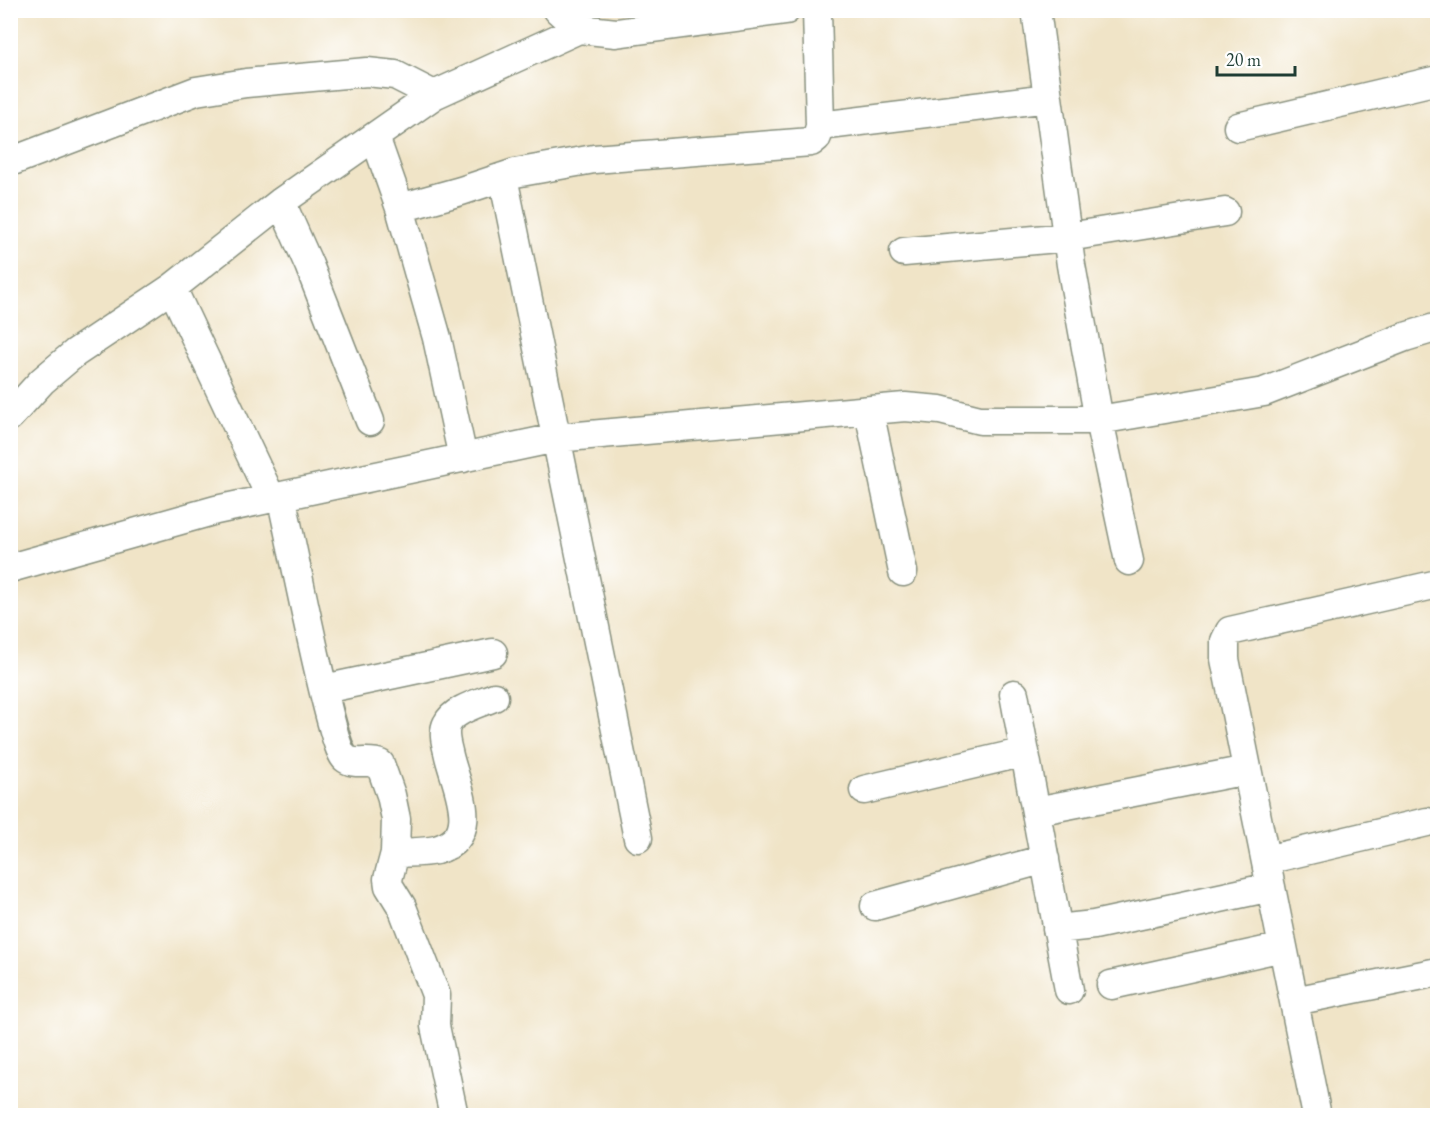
<svg xmlns="http://www.w3.org/2000/svg" width="1448" height="1126" font-family="'EB Garamond',serif">
<rect width="100%" height="100%" fill="#fff"/>
<filter id="ink" filterUnits="userSpaceOnUse"><feTurbulence type="fractalNoise" baseFrequency=".0167" numOctaves="2"/><feDisplacementMap in="SourceGraphic" scale="12" xChannelSelector="R" yChannelSelector="G"/><feConvolveMatrix kernelMatrix="1 2 1 2 8 2 1 2 1" color-interpolation-filters="sRGB"/></filter>
<filter id="wash" filterUnits="userSpaceOnUse"><feTurbulence type="fractalNoise" baseFrequency=".008" numOctaves="4" result="noise"/><feDisplacementMap in="SourceGraphic" scale="24" xChannelSelector="R" yChannelSelector="G"/><feGaussianBlur stdDeviation="1.35" result="paint"/><feColorMatrix in="noise" values="0 0 0 0 0 0 0 0 0 0 0 0 0 0 0 0 0 1.4 0 .05"/><feComposite in="paint" operator="in"/></filter>
<g filter="url(#wash)">
<rect width="100%" height="100%" fill="#f0e4c7"/>
</g>
<g filter="url(#ink)">
<g fill="none" stroke-linecap="round" stroke-linejoin="round">
<g stroke="#88907e" stroke-width="31">
<path id="minor" d="M558,10L579,29L616,33L786,10
M1036,10L1071,265L1099,420L1129,561
M820,126L1048,98
M1238,127L1438,80
M375,137L400,208L437,338L463,458
M10,162L196,91L246,83L367,72L395,75L434,95
M503,177L638,838
M281,202L309,265L370,421
M400,208L461,191L515,173L594,159L811,142L817,137L820,126L817,10
M904,252L1068,237L1225,212
M172,288L271,498
M869,411L903,572
M10,416L42,381L75,353L172,288L281,202L434,95L579,29
M281,496C289,529 331,747 345,758C354,766 369,759 380,764L391,795L396,819L395,853L388,879L389,886L402,907L436,995L435,1026L454,1116
M10,568L216,510L556,438L905,407L940,410L980,420H1099L1264,392L1405,337L1438,327
M324,689L493,653
M1014,694L1069,990
M864,790L1025,752
M1036,811L1247,770
M395,853C408,852 423,853 436,850C483,837 457,789 449,756C447,746 442,734 447,724C454,709 480,703 494,697
M1266,860L1427,822
M875,906L1045,859
M1057,929L1094,925L1271,887
M1111,985L1283,947
M1294,1001L1438,972
M1317,1116L1225,659V641L1230,631L1438,584"/>
</g>
<use href="#minor" stroke="#fff" stroke-width="28"/>
</g>
</g>
<rect width="1448" height="1126" fill="none" stroke="#fff" stroke-width="36"/>
<path d="M1217 66v9h78v-9" fill="none" stroke="#1f3d34" stroke-width="3"/>
<text x="1226" y="66" font-size="18" fill="#1f3d34" stroke="#ffffff" stroke-width="4.5" paint-order="stroke">20 m</text>
</svg>
